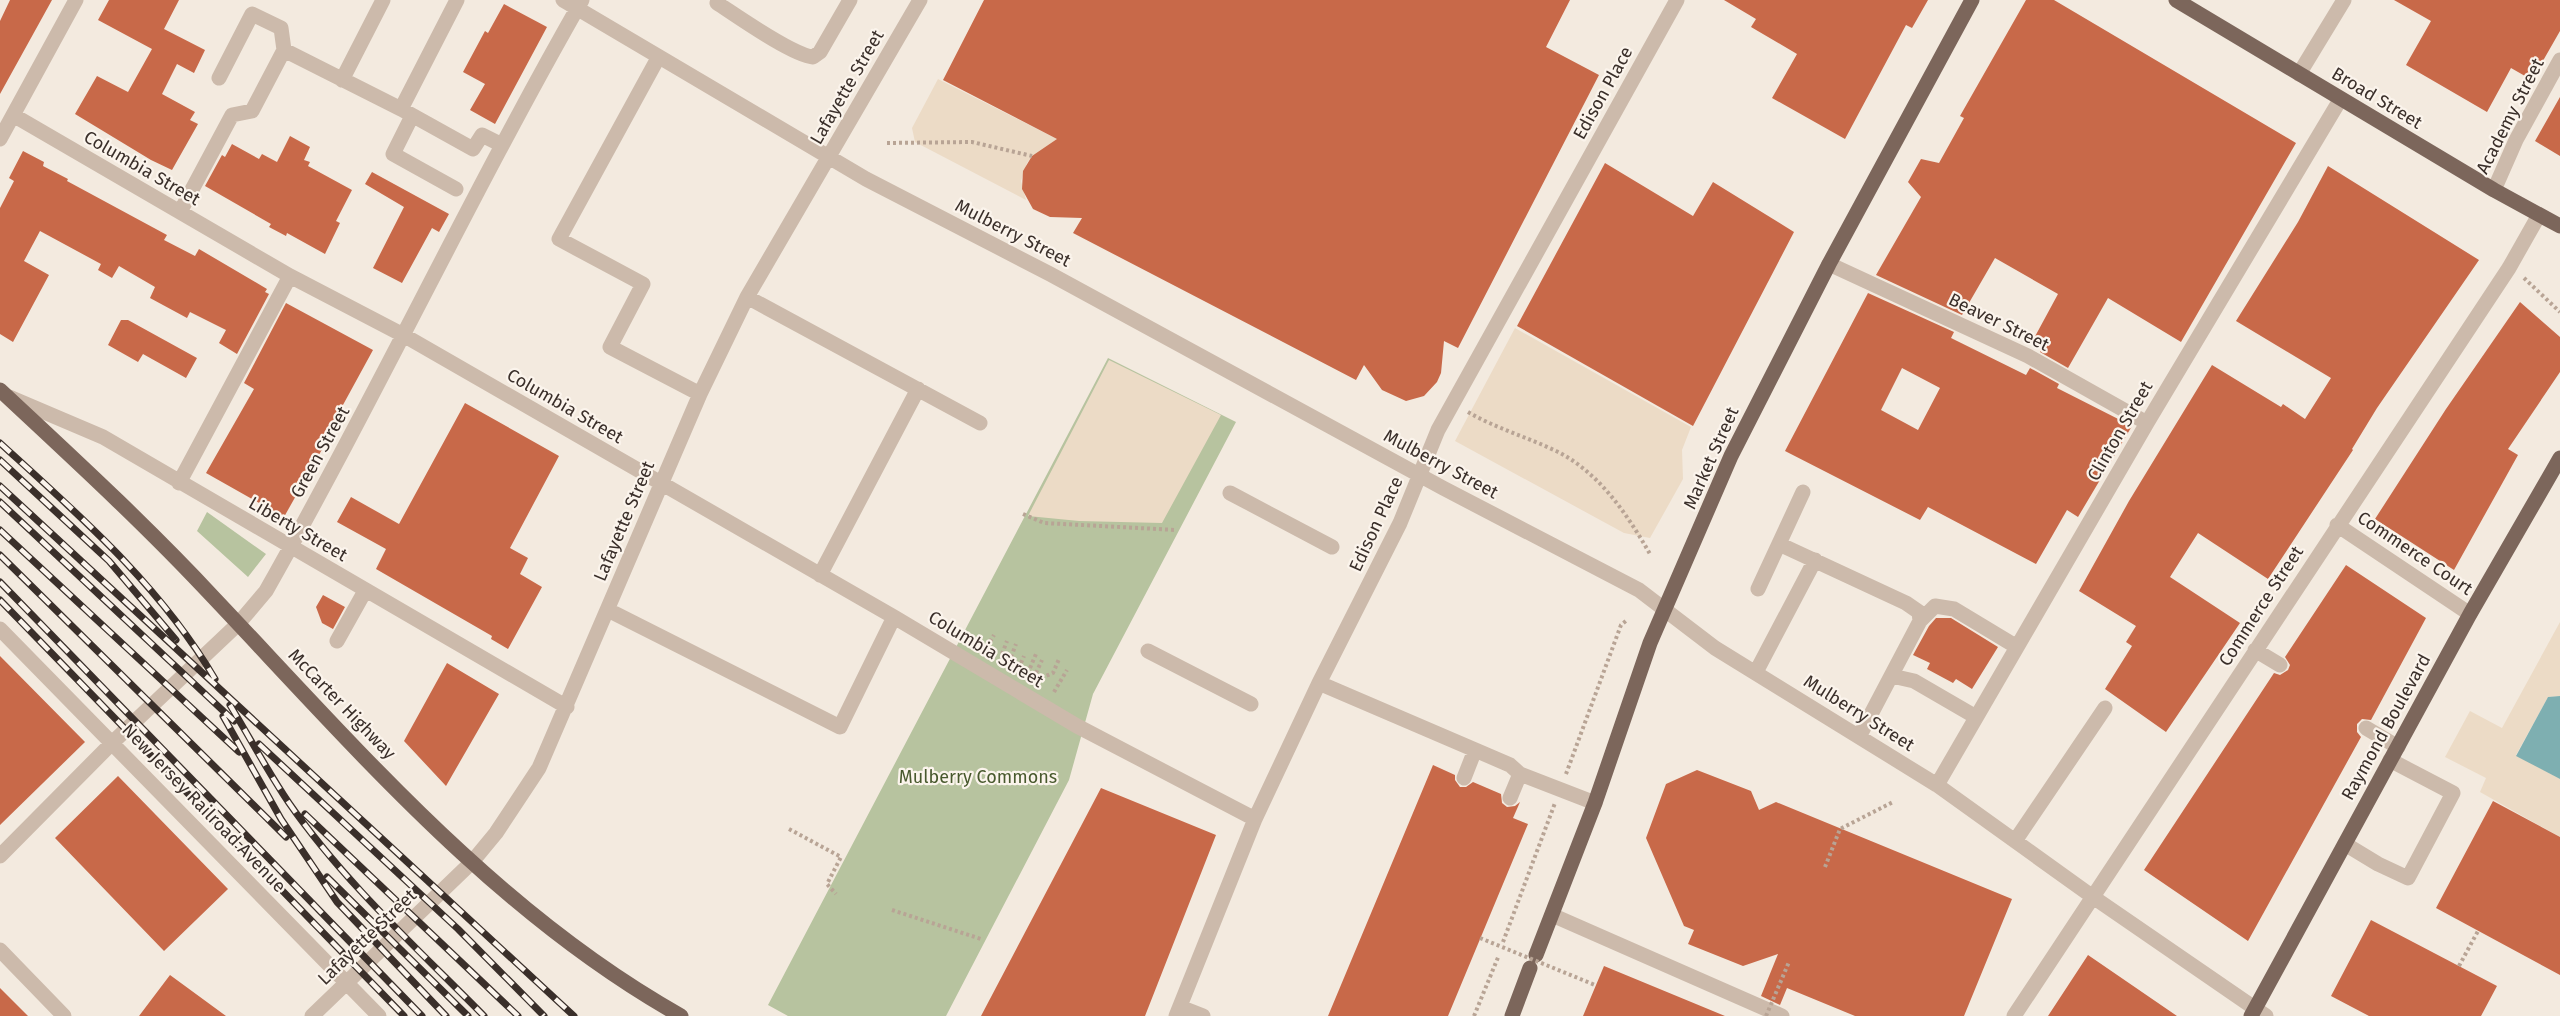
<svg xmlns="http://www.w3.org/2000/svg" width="2560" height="1016" font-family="'Fira Sans',sans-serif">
<rect width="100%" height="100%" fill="#f3eadf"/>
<path fill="#b7c39f" d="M1108,358L1236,422L1093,694L1069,780L946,1016H788L768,1005Z
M207,512L266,554L248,577L197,531Z"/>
<path fill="#ecdbc6" d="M938,79L1063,142L1032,156L1027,163L1021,181L1026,200L915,142L912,128Z
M1515,328L1691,427L1682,450L1683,479L1650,538L1624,533L1455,441Z
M1109,360L1221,415L1162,523L1079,521L1028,516Z
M2560,622V696L2548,697L2516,755L2560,779V837L2480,792L2486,778L2445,757L2470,711L2502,728Z"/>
<path fill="#7eafb1" d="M2560,696V779L2516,756L2548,697Z"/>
<path fill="#c86949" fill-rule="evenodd" d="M10,0H52L0,94V21Z
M109,0H179L164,29L205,50L194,73L177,64L162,94L195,112L190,120L198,124L172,170L151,160L75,114L97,76L128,92L152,49L98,20Z
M984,0H1570L1546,47L1599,75L1458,348L1444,341L1441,373L1437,382L1424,396L1406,401L1382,390L1364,365L1356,380L1073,233L1082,218L1050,217L1033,209L1022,189L1023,171L1032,156L1057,139L943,80Z
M1724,0H1928L1912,28L1906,25L1845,139L1772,98L1797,54L1751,27L1756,19Z
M2026,0H2054L2296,143L2181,342L2108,298L2068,368L2040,352L2042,348L2032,342L2058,294L1995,258L1962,315L1876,275L1921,197L1908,182L1921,159L1939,163L1964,118L1960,116Z
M2394,0H2560V31L2532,80L2511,68L2487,112L2406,65L2431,21Z
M504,4L547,27L495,124L470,110L485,84L463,72L485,31L488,33Z
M2560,97V156L2535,141Z
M290,136L310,147L304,160L310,162L308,166L352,190L336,221L340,223L325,254L287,233L286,236L269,227L271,224L205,186L222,155L225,157L232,144L259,159L262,154L277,162Z
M23,151L44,162L43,166L68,179L67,181L167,235L164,240L195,256L199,249L267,289L265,292L269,294L237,354L219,343L226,330L190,312L187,318L150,298L155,287L119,266L112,278L98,270L101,264L40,231L24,261L49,275L13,342L0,334V208L14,181L9,178Z
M1605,163L1693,216L1713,182L1794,232L1693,426L1517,326Z
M2328,166L2479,260L2377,408L2352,449L2353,450L2268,579L2198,533L2170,577L2240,623L2166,732L2105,689L2132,646L2126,642L2136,626L2079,591L2129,501L2212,365L2281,407L2283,404L2305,419L2331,378L2236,321L2298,222Z
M372,172L449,214L439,232L432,228L402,283L373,268L404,207L365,184Z
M1868,293L1954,332L1951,338L2026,375L2030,368L2059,384L2057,388L2132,426L2078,517L2067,510L2036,564L1928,507L1920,520L1785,451ZM1902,368L1940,388L1918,430L1881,410Z
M2520,302L2560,337V372L2508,449L2518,455L2454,570L2375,519L2446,409Z
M286,303L373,350L326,436L329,437L284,517L206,473L254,389L244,383Z
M121,320H128L197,358L186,378L143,354L138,362L108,345Z
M465,403L559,456L510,548L528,558L520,574L542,587L508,649L491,639L492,636L376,569L386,549L337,522L351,497L399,524Z
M2346,565L2426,618L2371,720L2362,719L2357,724V732L2361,737L2248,941L2144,870L2274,673L2280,675L2288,670L2290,665L2285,657Z
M323,595L345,607L333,629L322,623L316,607Z
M1936,618H1951L1998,647L1972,689L1956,679L1953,683L1927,669L1930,663L1913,655L1929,626Z
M0,656L85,742L0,825Z
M447,663L499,694L446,786L404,741Z
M1433,765L1455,775V780L1460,787H1466L1473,782L1501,794L1502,803L1507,807L1515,806L1520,802L1513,818L1528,824L1448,1016H1328Z
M1697,770L1751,791L1759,810L1776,802L2012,899L1964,1016H1855L1787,988L1780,1005L1761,996L1778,954L1743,966L1688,944L1694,930L1684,926L1646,838L1666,784Z
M118,776L228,889L164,951L55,838Z
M1101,788L1216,835L1145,1016H981Z
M2493,801L2560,837V975L2436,908Z
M2371,920L2497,986L2481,1016H2369L2331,996Z
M2088,955L2177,1016H2048Z
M1604,966L1725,1016H1583Z
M170,975L226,1016H139Z
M0,988L28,1016H0Z"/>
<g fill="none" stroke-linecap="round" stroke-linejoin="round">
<path stroke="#b8a495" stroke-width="4" stroke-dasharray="3 3" stroke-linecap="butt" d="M887,143L972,142L1032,156
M2524,278L2560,312
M1468,412C1495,428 1527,437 1556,451C1599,472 1627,514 1650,554
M1023,514L1044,523L1176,530
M984,652L994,635
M1002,654L1007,641
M1011,657L1016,644
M1021,663L1024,656
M1030,668L1036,654
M1036,673L1042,660
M1041,678L1053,673L1059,659
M1054,692L1067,670
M1566,774L1621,625L1627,620
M789,829L841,857L827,884L836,894
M1825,867L1840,829L1893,802
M892,910L981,939
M1503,942L1555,803
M2459,966L2478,931
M1474,1016L1499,955"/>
<path stroke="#ccbaab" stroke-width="15" d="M563,0L866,179L1050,274L1443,488L1639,590L1715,648L1937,785L2093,897L2266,1016
M719,0L717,3C737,16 792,55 813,57L820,52L850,0
M658,58L559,239L643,284L610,347L700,394
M2299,74L2344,0
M219,78L252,14L281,28L284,50
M342,80L383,0
M401,109L473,149L482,135L502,145
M13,115L290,276L405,336L894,617L1077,726L1255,819
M412,116L393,154L456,189
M0,139L76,0
M2494,190L2516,140L2560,60
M180,212L232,115L252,111L284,50L401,109L457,0
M1829,264L2028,356L2147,423
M747,297L980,423
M9,397L103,437L567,707
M179,483L290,276
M1230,493L1332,547
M2337,525L2470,614
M1779,544L1906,603L1919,612L1920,621L1860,735
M820,575L918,389
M1758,589L1803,492
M608,610L840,727L894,617
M1920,621L1935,606L1954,609L2017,647
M0,629L379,1016
M337,641L365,591
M2255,650L2280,665
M1148,651L1251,704
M1756,672L1815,560
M1892,676L1914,681L1976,717
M1319,683L1510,765L1520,774L1595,803
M2366,728L2398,747
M1464,778L1475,750
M1937,785L2147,423L2340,100
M1510,798L1520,774
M2015,841L2105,708
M2345,844L2378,864L2408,878L2453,793L2390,760
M0,856L112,743L238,624L266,591C376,397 471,194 582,0
M1552,915L1782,1016
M0,950L64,1016
M1180,1007L1203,1016
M312,1016L472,862L496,833L539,768L700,394L747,297L920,0
M1176,1016L1255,819L1319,683L1400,523L1438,430L1677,0
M2014,1016L2509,268L2539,215"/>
<path stroke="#7c665b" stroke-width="15" d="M2176,0L2494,190L2560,226
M0,390C73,458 146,525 214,598C357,749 497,913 681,1016
M1536,955L1595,803L1650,643L1731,456L1829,264L1972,0
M1512,1016L1530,968
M2251,1016L2470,614L2560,458"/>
<g stroke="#3a2f2a" stroke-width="7">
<path id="rail" d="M0,443C79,515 160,585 215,679
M0,460L109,561L176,640
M0,486L574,1016
M0,502L234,721
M0,530L239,752
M0,555L286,837
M0,582L422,1016
M0,600L404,1016
M230,705C250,738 268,772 289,803C344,882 417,948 484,1016
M223,716L281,819L337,902L446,1016
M259,744L458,929L544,1016
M305,814L518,1016
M327,877L468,1016"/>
</g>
<use href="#rail" stroke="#fbf4ec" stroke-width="4.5" stroke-dasharray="14" stroke-linecap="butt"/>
<path stroke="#b8a495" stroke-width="4" stroke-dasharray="3 3" stroke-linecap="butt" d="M1480,938L1595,985
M1766,1016L1789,962"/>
</g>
<g text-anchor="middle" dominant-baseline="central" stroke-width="4.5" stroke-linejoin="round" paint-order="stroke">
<g font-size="18" fill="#3a2f2a" stroke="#fbf4ec">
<text transform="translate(847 87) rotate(-60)">Lafayette Street</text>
<text transform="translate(1603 93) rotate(-61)">Edison Place</text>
<text transform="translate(2377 98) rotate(31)">Broad Street</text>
<text transform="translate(2510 116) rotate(-63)">Academy Street</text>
<text transform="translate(142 168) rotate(30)">Columbia Street</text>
<text transform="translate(1013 233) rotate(27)">Mulberry Street</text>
<text transform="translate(1999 322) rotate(26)">Beaver Street</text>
<text transform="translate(565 406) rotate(30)">Columbia Street</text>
<text transform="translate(2120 431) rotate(-60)">Clinton Street</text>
<text transform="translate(320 452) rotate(-61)">Green Street</text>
<text transform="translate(1711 458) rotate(-66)">Market Street</text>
<text transform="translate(1441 464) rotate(28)">Mulberry Street</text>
<text transform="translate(624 521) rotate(-67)">Lafayette Street</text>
<text transform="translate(1376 524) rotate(-65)">Edison Place</text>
<text transform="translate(298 529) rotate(30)">Liberty Street</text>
<text transform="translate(2415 553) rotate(34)">Commerce Court</text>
<text transform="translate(2261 606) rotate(-57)">Commerce Street</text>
<text transform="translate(986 649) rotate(31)">Columbia Street</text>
<text transform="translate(342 704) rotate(46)">McCarter Highway</text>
<text transform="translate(1859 713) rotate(32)">Mulberry Street</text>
<text transform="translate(2386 727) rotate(-61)">Raymond Boulevard</text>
<text transform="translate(204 808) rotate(46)">New Jersey Railroad Avenue</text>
<text transform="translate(367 937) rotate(-44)">Lafayette Street</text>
</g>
<g font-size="18" fill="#48592d" stroke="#fbf4ec">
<text x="978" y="777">Mulberry Commons</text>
</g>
</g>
</svg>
